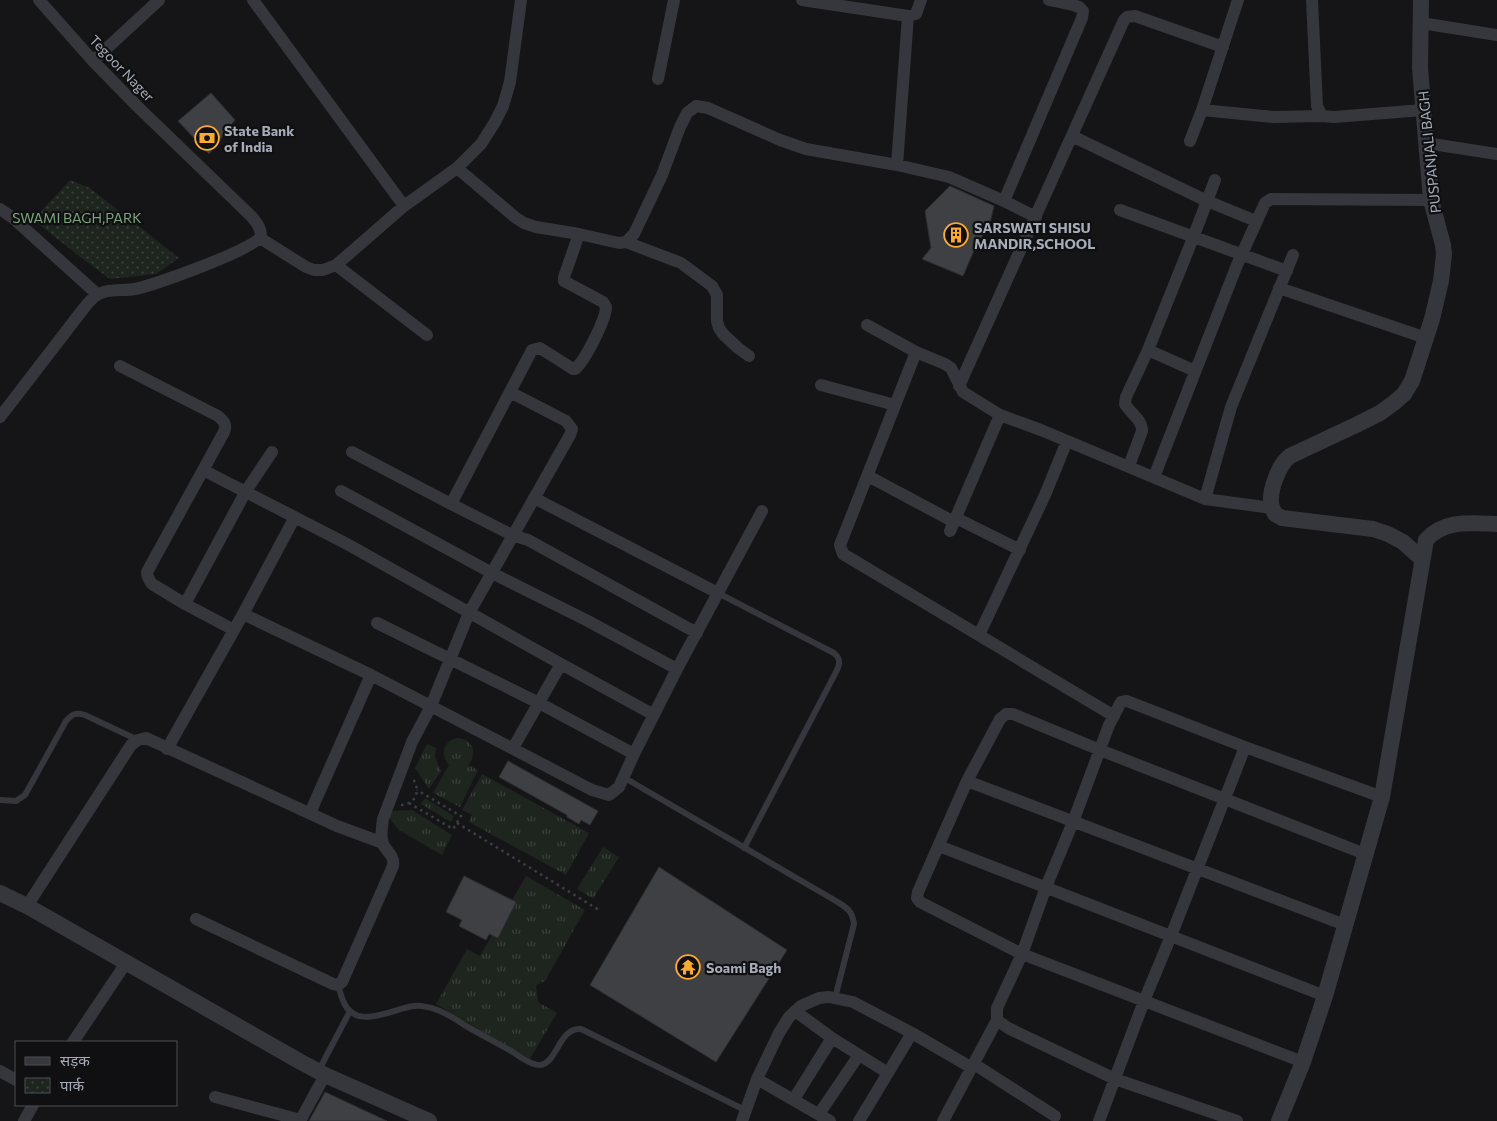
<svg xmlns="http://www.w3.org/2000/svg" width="1497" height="1121" font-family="Commissioner,'Noto Sans Devanagari',sans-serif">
<defs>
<pattern id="grass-tufts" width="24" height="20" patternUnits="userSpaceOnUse" patternTransform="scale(1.25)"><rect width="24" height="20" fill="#1d251e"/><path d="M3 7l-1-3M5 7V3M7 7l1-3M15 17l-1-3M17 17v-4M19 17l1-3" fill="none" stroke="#3b423d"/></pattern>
<pattern id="park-dots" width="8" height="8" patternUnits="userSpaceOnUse" patternTransform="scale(1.25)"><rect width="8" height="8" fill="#1d251e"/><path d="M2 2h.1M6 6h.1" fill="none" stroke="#3b423d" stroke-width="1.8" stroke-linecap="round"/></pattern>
</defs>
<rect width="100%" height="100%" fill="#151517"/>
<path fill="url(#grass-tufts)" d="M456,738C472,738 479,753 468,765L478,770L460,807L433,793L449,765C440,755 443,742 456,738Z
M427,744L436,748L435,757L441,771L429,789L415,768Z
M482,774L589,833L566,875L469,822L472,815L462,810Z
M425,798L454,816L451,822L421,804Z
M412,810L452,835L442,855L399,830L389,818L392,811Z
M603,847L619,857L593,899L577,889Z
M526,876L585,910L545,981L536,985L538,1002L557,1013L530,1059L436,1004L467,949L480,956Z"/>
<path fill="url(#park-dots)" d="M70,180L90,188L179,258L156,274L110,279L83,259L33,220Z"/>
<path fill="#3f4044" stroke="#2f2f33" d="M211,93L235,120L209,154L178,121Z
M950,186L994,206L990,223L975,248L963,276L922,259L931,248L925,211Z
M508,761L598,811L590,825L581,820L579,824L567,817V815L499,777Z
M659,867L787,950L716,1062L590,985Z
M464,876L516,902L498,938L489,934L486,940L459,926L462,920L446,912Z
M325,1092L387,1121H309Z"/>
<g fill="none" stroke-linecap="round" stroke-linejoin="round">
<path stroke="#3c3e43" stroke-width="2.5" stroke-dasharray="2.5 4" stroke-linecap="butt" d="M409,803L453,829L461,816L417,790
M401,805C416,804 421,791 413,779
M457,823L599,910"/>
<path stroke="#36373c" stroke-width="6" d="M718,593L834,653C841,659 840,664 836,672L744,848
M623,777L836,901C847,908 852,910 854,924L835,998
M0,800L16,801L25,795L66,721C72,714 76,712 85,715L138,740
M338,985C341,994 343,1006 351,1012C367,1025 396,1008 414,1006C420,1005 426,1007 432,1008C444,1012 456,1019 466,1026C482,1035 497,1043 513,1052C520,1057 531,1065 540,1065C557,1064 559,1027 581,1029L745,1110
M319,1070L350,1011"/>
<path stroke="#36373c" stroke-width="12" d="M253,0L404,206
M802,0L908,16L916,14L921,0
M1312,0L1317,106L1322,116L1334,117L1423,110
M1421,23L1497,35
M93,61L159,0
M658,79L674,0
M1202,110L1273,117L1322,116
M1072,136L1207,201L1256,221
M1190,141L1202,110L1238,0
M1426,143L1497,154
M897,165L908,16
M457,168L516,218L524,223L536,227L579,234L619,243L626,242L634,234L662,175L680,127L687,113L696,106L708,108L780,140L806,149L897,165L949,177L1004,201L1036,217
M1004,201L1082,18L1083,11L1079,7L1073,5L1049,0
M0,209L13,218L97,294
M1120,210L1287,271
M260,238L306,267L314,270H323L336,265L350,253L404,206L457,168L481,144L495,122L503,106L510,82L521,0
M626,242L681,263L712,286L717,295V321L719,328L723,334L738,348L749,356
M336,265L427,335
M1279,288L1426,338
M867,325L916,352L945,364L951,368L963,392L1000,415L1041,430L1205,499L1272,508
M1148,350L1195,371
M916,352L840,545L843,554L1114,716
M120,366L218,416C224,421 227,425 224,432L147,572C147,577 149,580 152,584L185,604L234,630
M821,385L895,405
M959,386L1124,20L1127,17L1135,16L1223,47
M0,417L84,308C88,303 94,295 101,293C111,289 124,291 135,289C152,286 255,249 260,237C263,230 256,222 252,217L138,107L93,61L39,0
M352,452L451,504L512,535L528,540L697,633
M1129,466L1142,431C1142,419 1131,414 1125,404L1126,397L1148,350L1193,238L1215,180
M203,470L347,544L561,664L654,715
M868,476L954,522
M1154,477L1237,265L1265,203L1271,199L1431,200
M341,491L492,573L586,620L677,669
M534,498L718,593
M1205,499L1231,407L1293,255
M451,504L532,350L540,348L573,369H575C585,361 606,319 606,307L603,302L564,281V277L579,234
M956,518L1020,550
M950,531L1000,415
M185,604L246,491L272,452
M243,614L371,675L592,790L609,795L619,787L634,754L677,669L762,511
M377,623L539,703L634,754
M979,635L1045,495L1067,441
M513,748L561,664
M167,749L243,614L295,517
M967,781L1000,719L1006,714H1013L1100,750L1365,854
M310,813L371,675
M939,846L1325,996
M27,906L131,745L138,740L146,738L337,826L383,843
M196,919L333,984L338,985L342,982L393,866C395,856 387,852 383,844C380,836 382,826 383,819L412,742L431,706L469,613L570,435L572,429L566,421L510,392
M795,1011L832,1038L888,1073
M73,1042L126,963
M1303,1062L1022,954L920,902L917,898L918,892L967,781L1345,925
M974,1064L1055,1116
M0,1071L16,1080
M757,1079L830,1121
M215,1097L301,1120
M794,1099L832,1038
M819,1114L859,1055
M24,1121L33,1105
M300,1121L325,1075
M742,1121L757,1079L779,1033L789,1017L801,1006L819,998L829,997L853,1002L912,1033L972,1068
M859,1121L912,1033
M943,1121L997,1020
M1099,1121L1144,1001L1171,936L1245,747
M1237,1121L1115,1079L1008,1028L997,1020V1008L1022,954L1046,887L1073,822L1109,725L1121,702L1127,701L1245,747L1382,797"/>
<path stroke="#36373c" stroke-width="16" d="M1421,0L1420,68L1431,200L1443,245L1444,254L1441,281L1432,319L1412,381L1404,394L1395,402L1380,413L1356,425L1290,456C1279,464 1270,489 1271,502C1271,506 1273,510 1275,514L1282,518L1373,529L1388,534L1403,542L1422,559
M0,893L27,906L299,1061L325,1075L429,1121
M1279,1121L1303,1062L1325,996L1382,797L1426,540C1444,519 1472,523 1497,524"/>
</g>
<defs>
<g id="bank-ring" transform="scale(1.25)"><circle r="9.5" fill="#101012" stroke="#fdab27" stroke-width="1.5"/><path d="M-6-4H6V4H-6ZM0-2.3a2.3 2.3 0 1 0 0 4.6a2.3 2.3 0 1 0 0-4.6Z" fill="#fdab27"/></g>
<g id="building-ring" transform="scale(1.25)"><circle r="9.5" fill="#101012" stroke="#fdab27" stroke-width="1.5"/><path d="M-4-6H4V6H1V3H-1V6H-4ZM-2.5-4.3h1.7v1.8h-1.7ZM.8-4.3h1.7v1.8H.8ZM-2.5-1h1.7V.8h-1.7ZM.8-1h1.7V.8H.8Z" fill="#fdab27"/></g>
<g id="temple-ring" transform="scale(1.25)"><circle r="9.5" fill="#101012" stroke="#fdab27" stroke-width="1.5"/><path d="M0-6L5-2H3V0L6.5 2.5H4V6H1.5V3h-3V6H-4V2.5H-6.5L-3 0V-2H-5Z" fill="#fdab27"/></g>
</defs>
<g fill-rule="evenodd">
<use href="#bank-ring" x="207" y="138"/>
<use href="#building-ring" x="956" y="235"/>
<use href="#temple-ring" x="688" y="967"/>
</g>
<g text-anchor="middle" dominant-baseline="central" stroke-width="4.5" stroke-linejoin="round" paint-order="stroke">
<g font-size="14" fill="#a6acb8" stroke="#101012">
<text transform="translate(122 68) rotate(46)">Tegoor Nager</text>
<text transform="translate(1429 152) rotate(-96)">PUSPANJALI BAGH</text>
</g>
<g font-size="14" font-weight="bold" fill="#a6acb8" stroke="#101012" text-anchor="start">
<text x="224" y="130">State Bank<tspan x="224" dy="16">of India</tspan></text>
<text x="974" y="227">SARSWATI SHISU<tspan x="974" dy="16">MANDIR,SCHOOL</tspan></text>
<text x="706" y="967">Soami Bagh</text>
</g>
<g font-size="14" fill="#7ca47d" stroke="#101012">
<text x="77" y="217">SWAMI BAGH,PARK</text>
</g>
</g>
<rect x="15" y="1041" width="162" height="65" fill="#101012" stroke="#4c4e54"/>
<rect x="25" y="1057" width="25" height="8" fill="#36373c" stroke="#4c4e54"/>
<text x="60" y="1066" font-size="15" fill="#a6acb8">सड़क</text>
<rect x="25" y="1078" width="25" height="15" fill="url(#park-dots)" stroke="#4c4e54"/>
<text x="60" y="1091" font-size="15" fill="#a6acb8">पार्क</text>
</svg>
